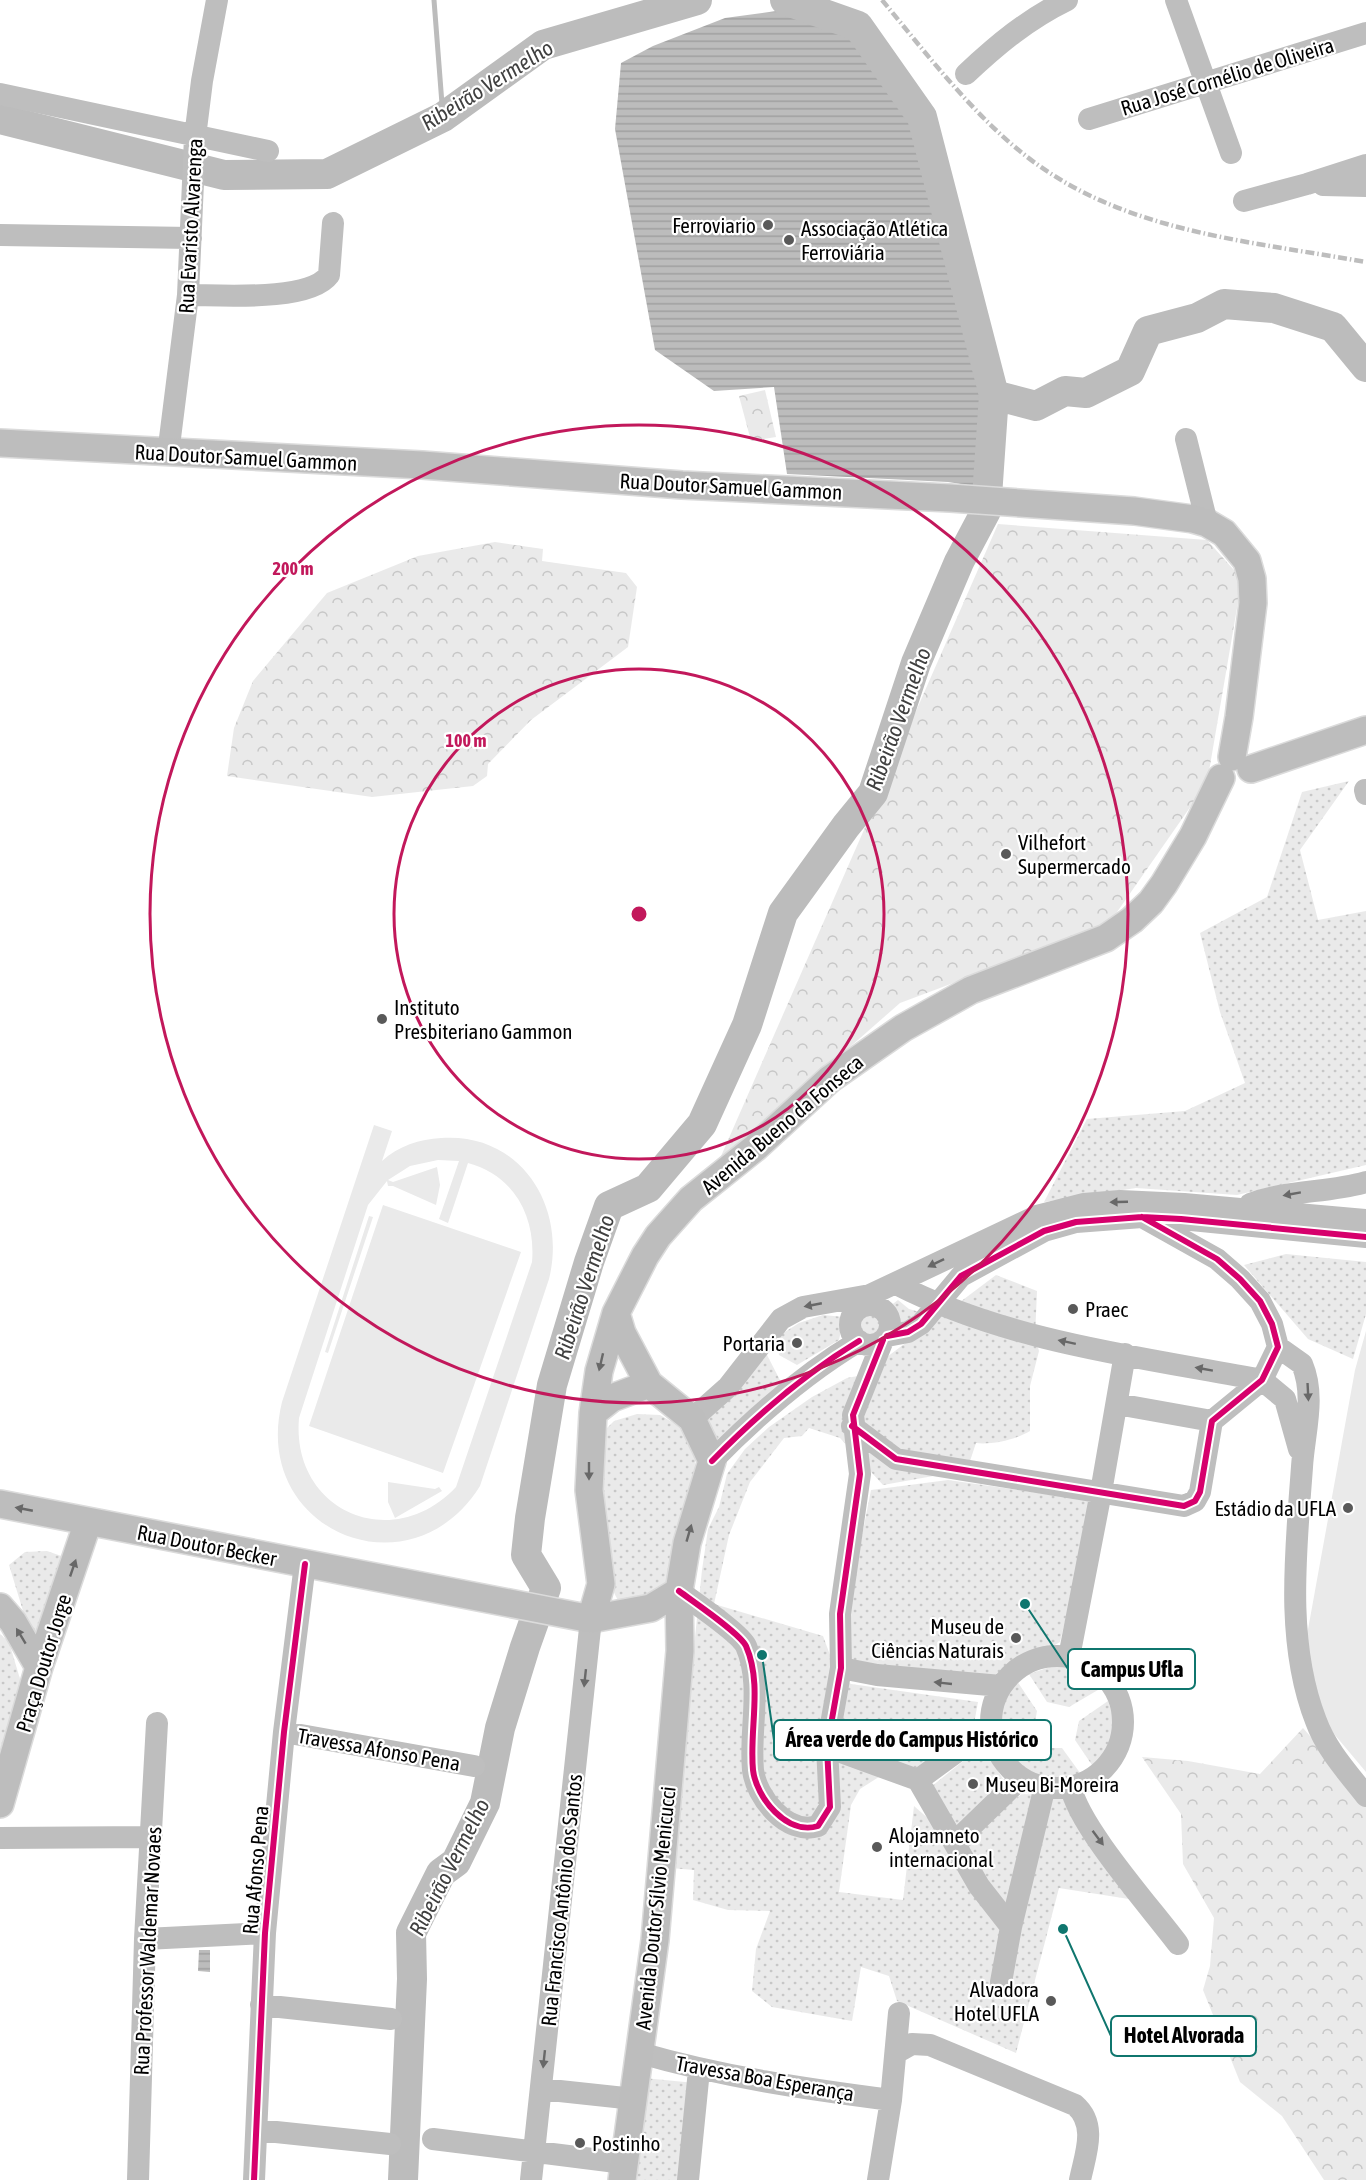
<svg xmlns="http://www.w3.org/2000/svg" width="1366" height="2180" font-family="'Asap Condensed',sans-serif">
<defs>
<pattern id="grass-dots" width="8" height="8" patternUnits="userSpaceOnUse" patternTransform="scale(1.5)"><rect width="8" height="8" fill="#eaeaea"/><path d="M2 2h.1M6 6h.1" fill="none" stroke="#c7c7c7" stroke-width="1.8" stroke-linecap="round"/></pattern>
<pattern id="forest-crowns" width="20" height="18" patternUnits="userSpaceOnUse" patternTransform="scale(1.5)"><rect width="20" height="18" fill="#eaeaea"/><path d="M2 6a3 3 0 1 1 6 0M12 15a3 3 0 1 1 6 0" fill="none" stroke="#c7c7c7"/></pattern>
<pattern id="water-rules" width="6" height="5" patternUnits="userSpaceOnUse" patternTransform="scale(1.5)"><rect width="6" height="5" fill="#bcbcbc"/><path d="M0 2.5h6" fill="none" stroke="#a0a0a0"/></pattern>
</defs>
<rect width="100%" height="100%" fill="#fff"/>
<path fill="url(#grass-dots)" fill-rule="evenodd" d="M1349,781L1300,850L1318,920L1366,911V1165L1237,1195L1136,1188L1044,1202L1087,1119L1185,1111L1245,1083L1220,1012L1200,933L1267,897L1302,792Z
M1286,1254L1366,1262V1314L1353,1359L1308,1339L1244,1265Z
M996,1275L1037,1291L1035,1337L1039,1351L1030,1386V1431C1017,1439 992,1445 976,1443L967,1470L883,1485L840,1438L809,1428L802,1436L784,1438L750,1482L729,1535L714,1604L823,1636L837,1674L851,1684L978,1702L971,1740L925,1786H932L972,1754L985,1750L1008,1787L963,1837L1022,1794L1067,1796L1148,1902L1059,1888L1016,2053L897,2001L889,1976L861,1967L852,2021L772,2007L752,1991L756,1949L770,1911L728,1910L693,1900L694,1870L671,1868L702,1570L708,1529L719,1507L727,1474L745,1449L769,1427L812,1397L847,1378L863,1375ZM882,1775L923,1788L955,1842L914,1806L903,1900L839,1892L851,1805L860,1789Z
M898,1300L909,1309L923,1313L896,1331L894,1318L886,1309Z
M858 1326a12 12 0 1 1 24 0a12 12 0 1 1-24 0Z
M823,1315L844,1317L839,1340L797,1365L779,1355L777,1337L799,1323Z
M766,1353L783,1386L714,1448L699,1424Z
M637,1414L660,1415L672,1422L684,1432L694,1452L697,1474L669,1591L620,1604C590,1554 602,1485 605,1430L614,1421Z
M948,1480L1094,1501L1060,1642L988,1683L854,1669L843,1633L871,1490Z
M47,1551L67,1558L35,1650L9,1565L25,1552Z
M0,1634L9,1642L23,1689L0,1774Z
M1056,1665L1076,1669L1103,1687L1069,1707L1047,1702L1029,1674Z
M1017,1681L1037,1711L1033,1733L1003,1753C992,1720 992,1705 1017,1681Z
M1108,1701C1118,1728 1115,1748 1094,1768L1075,1740L1079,1721Z
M1041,1744L1051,1748H1062L1083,1777C1053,1788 1036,1784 1012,1763Z
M644,2078L695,2083L685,2180H633Z"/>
<path fill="url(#forest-crowns)" d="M765,390L776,437L751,441L739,396Z
M998,524L1207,540L1242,579L1207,783L1108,925L900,1003L718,1163Z
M495,542L543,549L542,561L626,573L637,587L628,647L531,720L488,764L487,776L473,786L372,797L227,776L234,728L253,681L327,593L418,556Z
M1303,1728L1340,1770L1366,1786V2180H1324L1282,2116L1240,2082L1203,1990L1210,1966L1214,1918L1183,1864L1181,1814L1142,1757L1188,1761L1260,1774Z"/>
<path fill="#eaeaea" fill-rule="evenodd" d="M374,1125L392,1131L382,1161C398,1146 420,1139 441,1138C521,1132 567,1207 549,1279L480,1486C410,1598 250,1530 282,1402ZM438,1160L459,1161L439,1219L448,1223L468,1163C514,1175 536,1217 532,1262L456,1487C392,1555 291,1511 299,1418L368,1205L387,1181L388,1186H393L436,1205L440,1185L437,1167L393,1182L388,1180L410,1166Z
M383,1205L521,1252L443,1473L309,1426Z
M369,1216L373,1217L328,1353L325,1352Z
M1366,1331V1772L1319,1716L1305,1646L1355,1370Z
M388,1482L435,1489L439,1487L442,1491L395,1518L388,1502Z"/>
<path fill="url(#water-rules)" d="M791,9L853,34L906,106L983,383L974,486L948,482L787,474L774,387L714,391L655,350L615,129L621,63L653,46L725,18Z
M199,1950H210V1972L198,1971Z"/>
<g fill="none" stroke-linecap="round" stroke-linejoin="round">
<path stroke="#bcbcbc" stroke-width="5" d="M434,0L443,117"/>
<path stroke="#bcbcbc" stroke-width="30" d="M785,0L858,26L922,117L994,395L1036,406L1065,391L1086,393L1130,371L1148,331L1197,318L1224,304L1274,308L1333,327L1366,367
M0,119L224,175L327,174L443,117L543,45L697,0
M403,2180L412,1979L411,1933L441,1873L456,1862L485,1803L500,1728L525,1647L546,1588L526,1555L530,1518L552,1385L589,1262L609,1206L648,1188L702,1124L747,1025L783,913L846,826L873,793L916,663L959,562L986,511L994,395"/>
<g stroke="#dbdbdb" stroke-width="30">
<path id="major" d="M0,443L422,465L682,485L950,498L1134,511L1193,519L1207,523L1224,533L1247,561L1252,579L1253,603L1239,717L1232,757
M1251,769L1366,730
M616,1313L622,1333L649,1384L692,1419L712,1461L687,1543L679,1591L680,1651L655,1940L622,2180
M593,1413L612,1398L649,1384
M0,1504L591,1619L651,1608L679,1591
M0,1607L13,1622L39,1667
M591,1619L601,1584L589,1490L593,1413L599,1371L616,1313L645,1256L658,1236L691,1199L756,1147L830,1079L903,1028L971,990L1106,938L1132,920L1151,902L1164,884L1193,836L1221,778
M0,1804L39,1667L88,1522"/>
</g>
<path stroke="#bebebe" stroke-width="22" d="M1176,0L1231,153
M966,74C998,44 1028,19 1067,0
M0,94L268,151
M1089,119L1366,33
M1323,185L1366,186
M1244,201L1307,184L1366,165
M0,235L191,238
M188,295C220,295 309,302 329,275L333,223
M1186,439L1207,523
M168,454L188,295L195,137L202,81L217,0
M1365,790L1366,794
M1250,1204C1287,1190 1328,1193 1366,1182
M896,1284C1009,1342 1139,1357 1262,1380L1285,1399L1299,1449
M850 1325a20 20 0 1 1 40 0a20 20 0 1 1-40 0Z
M887,1336L908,1332L921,1324L961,1276L1044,1231L1076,1222L1142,1217L1181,1219L1366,1237
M1278,1347L1302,1364C1316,1397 1304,1433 1302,1467C1296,1550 1285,1642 1316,1721C1326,1749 1348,1773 1366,1796
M1117,1404L1212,1421
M692,1419L728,1387L781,1319L803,1307L870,1295L1037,1216L1084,1204L1120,1201L1184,1204L1366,1220
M852,1426L896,1459L1184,1506L1195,1501L1200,1492L1212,1421L1262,1380L1278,1347L1272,1324L1260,1301L1240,1279L1217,1259L1142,1217
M712,1461C756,1416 804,1374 859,1341
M679,1591C692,1601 740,1633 746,1646C763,1685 749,1729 753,1770C756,1797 787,1836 818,1826L830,1807L827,1747L841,1668L840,1614L860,1474L853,1415L883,1340
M991 1722a66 66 0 1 1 132 0a66 66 0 1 1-132 0Z
M1069,1657L1101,1492L1125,1354
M841,1668L877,1675L1001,1686
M284,1732L474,1766
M827,1747L918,1780L992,1726
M918,1780L979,1886L1011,1927
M1071,1787C1078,1826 1152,1909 1178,1944
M0,1838L152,1837
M955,1842L1021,1778
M145,1939L265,1933
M1001,1982L1011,1927L1045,1786
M261,2005L391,2019
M640,2053C723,2077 806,2089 891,2100
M896,2053L912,2044L930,2045L1075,2105C1098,2125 1085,2155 1080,2180
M541,2089L634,2099
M257,2130L390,2144
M433,2139L624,2163
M138,2180L145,1939L157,1723
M254,2180L265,1933L284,1732L305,1564
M531,2180L591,1619
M688,2180L699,2070
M878,2180L891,2100L899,2013"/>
<use href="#major" stroke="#bdbdbd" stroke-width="27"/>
<path stroke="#bdbdbd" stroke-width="4.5" stroke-dasharray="9 3 1.5 3" stroke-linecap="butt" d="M882,0C931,59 987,134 1053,175C1145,234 1261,243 1366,262"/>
<g stroke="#fff" stroke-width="10">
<path id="cycleway" d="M887,1336L908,1332L921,1324L961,1276L1044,1231L1076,1222L1142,1217L1181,1219L1366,1237
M852,1426L896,1459L1184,1506L1195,1501L1200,1492L1212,1421L1262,1380L1278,1347L1272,1324L1260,1301L1240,1279L1217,1259L1142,1217
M712,1461C756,1416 804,1374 859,1341
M679,1591C692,1601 740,1633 746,1646C763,1685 749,1729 753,1770C756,1797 787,1836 818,1826L830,1807L827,1747L841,1668L840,1614L860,1474L853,1415L883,1340
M254,2180L265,1933L284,1732L305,1564"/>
</g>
<use href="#cycleway" stroke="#d6006c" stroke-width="6"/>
</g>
<defs><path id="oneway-solid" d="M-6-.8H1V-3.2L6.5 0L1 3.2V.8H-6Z" transform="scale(1.5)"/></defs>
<g fill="#686868">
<use href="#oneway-solid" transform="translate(1292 1194) rotate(170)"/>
<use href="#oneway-solid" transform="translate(1119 1202) rotate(178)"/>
<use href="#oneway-solid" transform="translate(936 1263) rotate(154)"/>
<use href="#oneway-solid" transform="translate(813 1305) rotate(169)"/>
<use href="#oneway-solid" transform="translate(1067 1342) rotate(-168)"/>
<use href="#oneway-solid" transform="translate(601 1362) rotate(103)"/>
<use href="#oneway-solid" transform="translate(1204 1369) rotate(-170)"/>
<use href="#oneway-solid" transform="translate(1308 1392) rotate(87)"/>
<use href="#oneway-solid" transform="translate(589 1471) rotate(90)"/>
<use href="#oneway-solid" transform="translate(24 1509) rotate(-169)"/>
<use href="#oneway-solid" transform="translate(689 1533) rotate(-74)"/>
<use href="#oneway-solid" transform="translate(73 1568) rotate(-71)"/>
<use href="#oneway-solid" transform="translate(21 1636) rotate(-121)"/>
<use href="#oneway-solid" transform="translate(585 1678) rotate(96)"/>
<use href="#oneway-solid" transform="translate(943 1683) rotate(-174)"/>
<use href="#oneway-solid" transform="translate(1098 1838) rotate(53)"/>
<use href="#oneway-solid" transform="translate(544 2059) rotate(96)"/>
</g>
<g fill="none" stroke="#c2185b" stroke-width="3">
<circle cx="639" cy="914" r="245"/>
<circle cx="639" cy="914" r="489"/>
</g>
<g fill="#595959" stroke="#fff" stroke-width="2">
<circle cx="768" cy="225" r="6"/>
<circle cx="789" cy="240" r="6"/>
<circle cx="1006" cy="854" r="6"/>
<circle cx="382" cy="1019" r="6"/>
<circle cx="1073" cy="1309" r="6"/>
<circle cx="797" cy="1343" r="6"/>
<circle cx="1348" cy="1508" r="6"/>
<circle cx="1016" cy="1638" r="6"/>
<circle cx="973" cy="1784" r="6"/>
<circle cx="877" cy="1847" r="6"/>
<circle cx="1051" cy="2001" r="6"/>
<circle cx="580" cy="2143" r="6"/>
</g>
<g text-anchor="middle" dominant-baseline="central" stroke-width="4.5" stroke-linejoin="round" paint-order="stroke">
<g font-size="21" fill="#000" stroke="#fff">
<text transform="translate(1227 76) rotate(-17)">Rua José Cornélio de Oliveira</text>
<text transform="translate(190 226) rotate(-87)">Rua Evaristo Alvarenga</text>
<text transform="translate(246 457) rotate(3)">Rua Doutor Samuel Gammon</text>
<text transform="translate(731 486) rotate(3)">Rua Doutor Samuel Gammon</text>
<text transform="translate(782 1124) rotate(-40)">Avenida Bueno da Fonseca</text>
<text transform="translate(207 1545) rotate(11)">Rua Doutor Becker</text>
<text transform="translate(43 1663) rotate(-73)">Praça Doutor Jorge</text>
<text transform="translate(379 1749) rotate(10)">Travessa Afonso Pena</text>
<text transform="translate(255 1870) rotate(-85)">Rua Afonso Pena</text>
<text transform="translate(561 1900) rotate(-84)">Rua Francisco Antônio dos Santos</text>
<text transform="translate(655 1908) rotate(-84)">Avenida Doutor Sílvio Menicucci</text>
<text transform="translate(147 1951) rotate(-87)">Rua Professor Waldemar Novaes</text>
<text transform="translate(765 2078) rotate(10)">Travessa Boa Esperança</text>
</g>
<g font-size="21" fill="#000" stroke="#fff" text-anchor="start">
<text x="756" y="225" text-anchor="end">Ferroviario</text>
<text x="801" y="228">Associação Atlética<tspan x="801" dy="24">Ferroviária</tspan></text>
<text x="1018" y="842">Vilhefort<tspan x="1018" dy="24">Supermercado</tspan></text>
<text x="394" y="1007">Instituto<tspan x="394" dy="24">Presbiteriano Gammon</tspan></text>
<text x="1085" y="1309">Praec</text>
<text x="785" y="1343" text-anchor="end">Portaria</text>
<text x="1336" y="1508" text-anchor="end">Estádio da UFLA</text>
<text x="1004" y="1626" text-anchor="end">Museu de<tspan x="1004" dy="24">Ciências Naturais</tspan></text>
<text x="985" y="1784">Museu Bi-Moreira</text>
<text x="889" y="1835">Alojamneto<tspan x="889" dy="24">internacional</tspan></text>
<text x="1039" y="1989" text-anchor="end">Alvadora<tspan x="1039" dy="24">Hotel UFLA</tspan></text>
<text x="592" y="2143">Postinho</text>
</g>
<g font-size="22" font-style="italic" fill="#404040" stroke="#fff">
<text transform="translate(487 85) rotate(-32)">Ribeirão Vermelho</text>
<text transform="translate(898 719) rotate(-70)">Ribeirão Vermelho</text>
<text transform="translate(584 1287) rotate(-72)">Ribeirão Vermelho</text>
<text transform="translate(449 1867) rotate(-63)">Ribeirão Vermelho</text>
</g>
</g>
<circle cx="639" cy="914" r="9" fill="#c2185b" stroke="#fff" stroke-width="3"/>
<g font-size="18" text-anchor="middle" font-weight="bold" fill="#c2185b" stroke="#fff" stroke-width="4.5" stroke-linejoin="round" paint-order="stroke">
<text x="293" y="575">200 m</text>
<text x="466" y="747">100 m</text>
</g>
<path fill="none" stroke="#0f766e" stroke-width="2" d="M1025 1604L1068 1669M762 1655L774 1740M1063 1929L1111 2036"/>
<g fill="#0f766e" stroke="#fff" stroke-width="2">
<circle cx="1025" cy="1604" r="6"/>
<circle cx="762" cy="1655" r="6"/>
<circle cx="1063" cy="1929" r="6"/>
</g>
<g fill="#fff" stroke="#0f766e" stroke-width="2">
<rect x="1068" y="1649" width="127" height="40" rx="6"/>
<rect x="774" y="1720" width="277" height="40" rx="6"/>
<rect x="1111" y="2016" width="145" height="40" rx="6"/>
</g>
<g font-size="22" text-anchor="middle" font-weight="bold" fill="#000">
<text x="1132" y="1677">Campus Ufla</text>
<text x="912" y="1747">Área verde do Campus Histórico</text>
<text x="1184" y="2043">Hotel Alvorada</text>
</g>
</svg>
